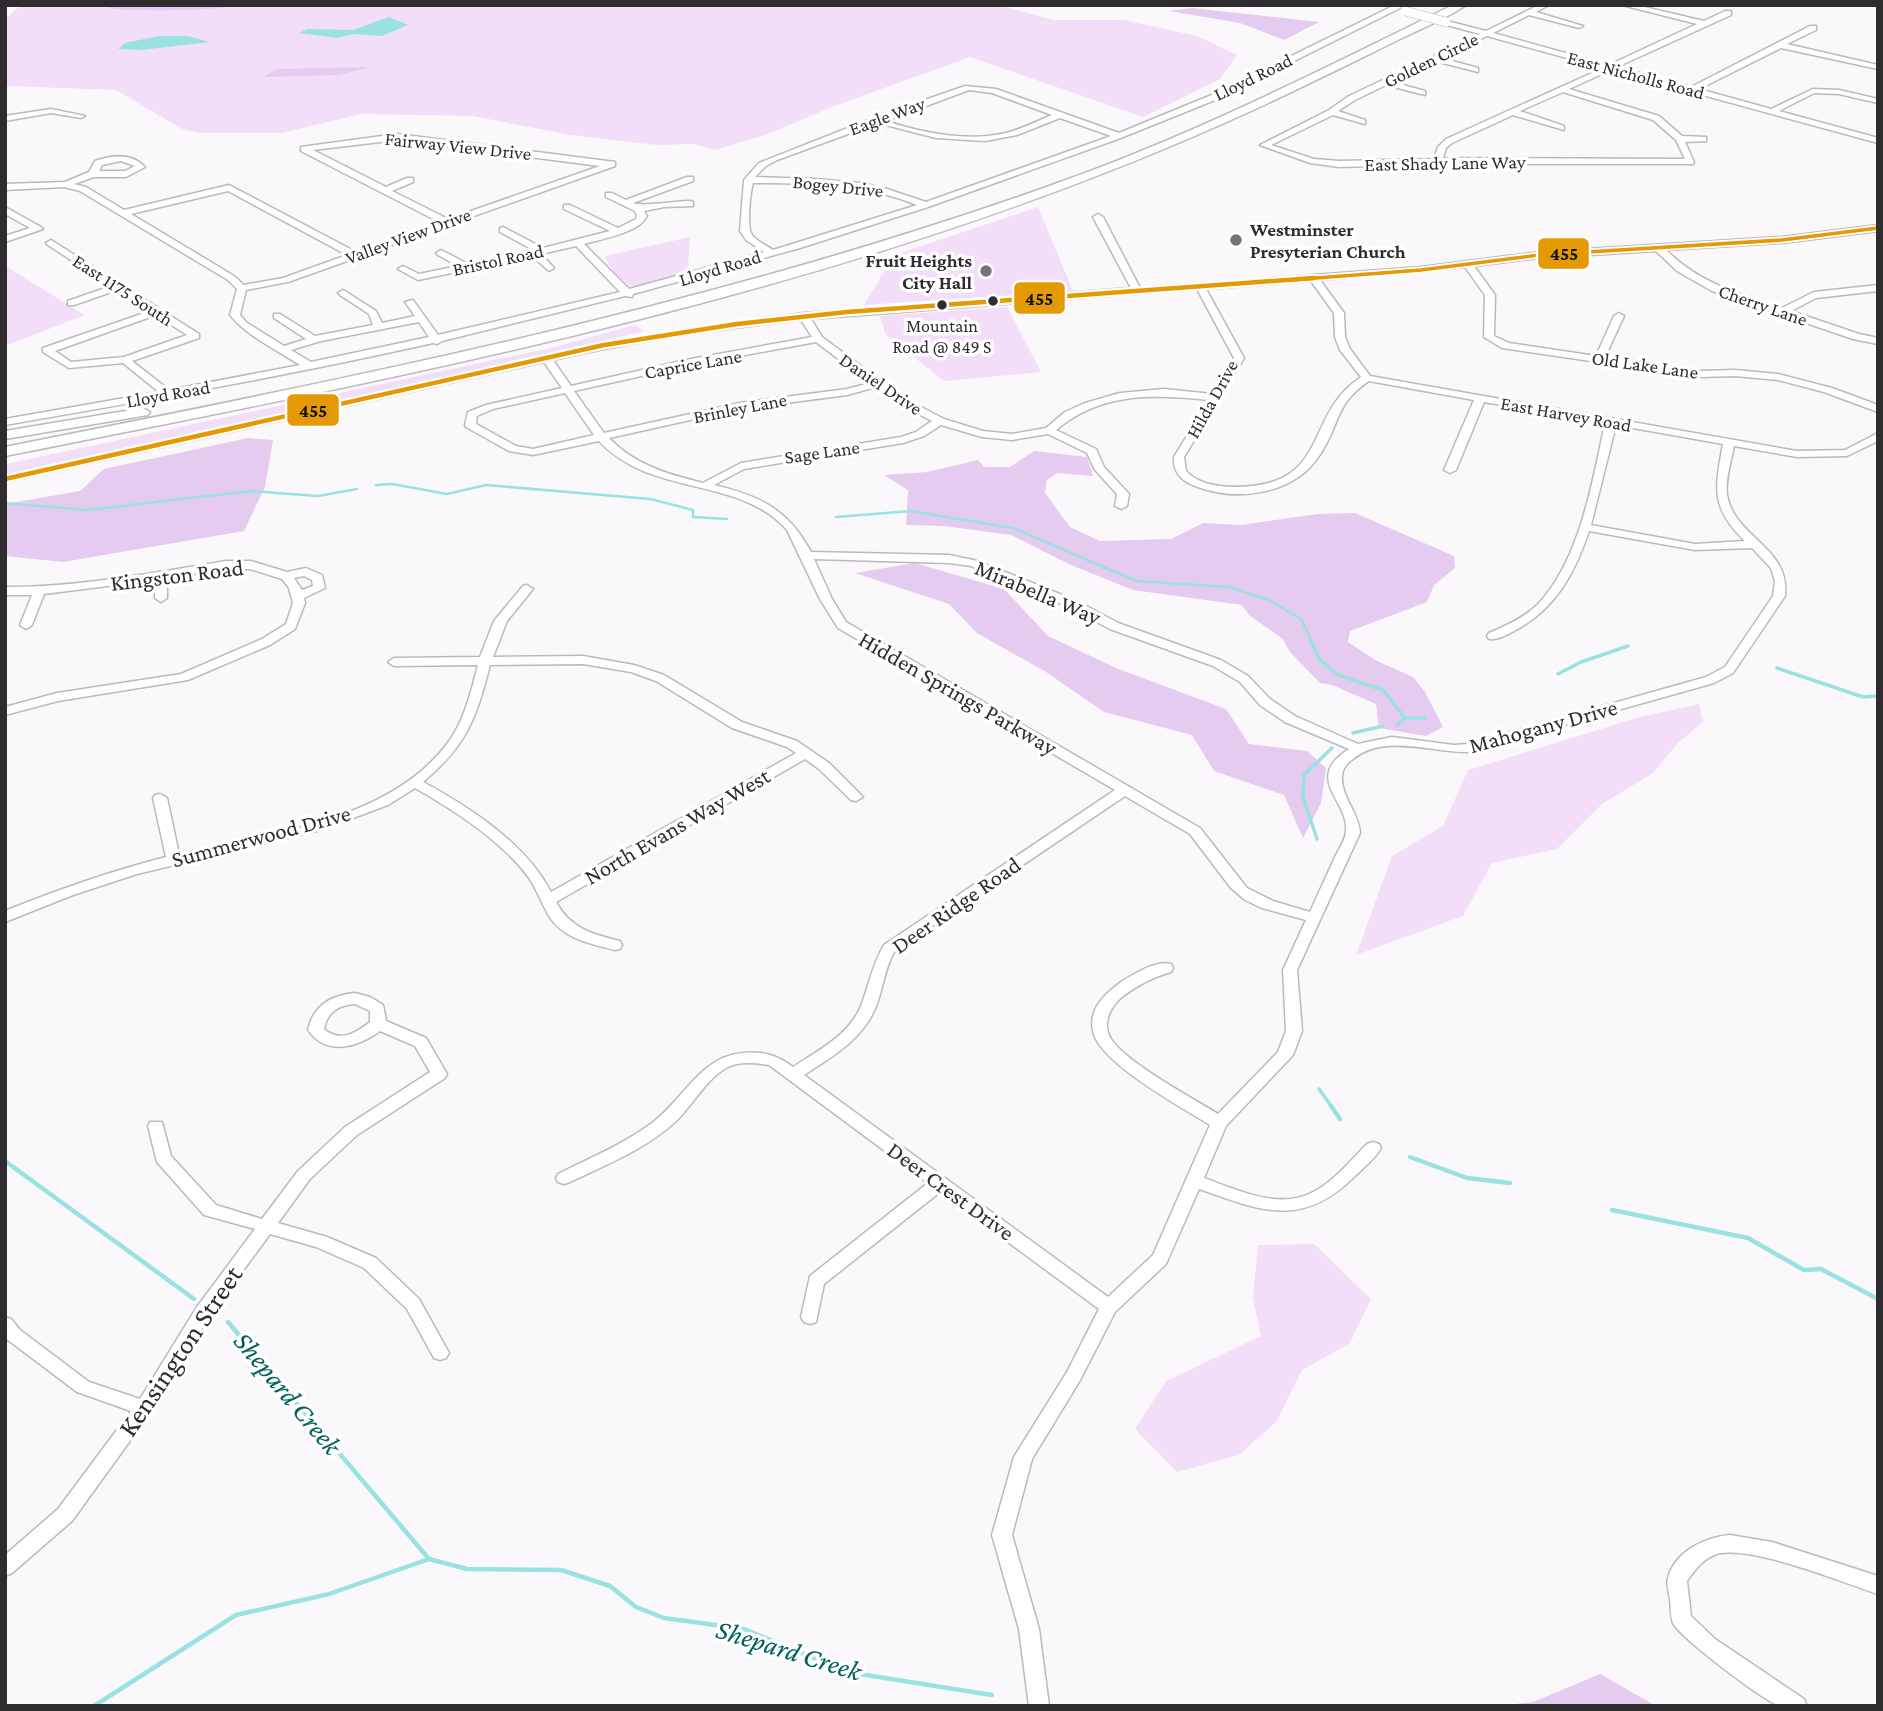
<svg xmlns="http://www.w3.org/2000/svg" width="1883" height="1711" font-family="'Crimson Pro',serif">
<rect width="100%" height="100%" fill="#fbf8fc"/>
<path fill="#f2def9" d="M21,5H997L1054,20H1124L1197,36L1237,55L1220,79L1143,117L970,57L832,107L768,134L715,150L693,144L656,145L570,135L472,116L361,114L282,133H201L182,129L116,90L5,86V19Z
M1038,207L1073,291L864,305L894,255Z
M690,237L688,267L693,271L635,287C623,283 609,268 605,256Z
M5,266L85,315L5,346Z
M1007,307L1041,372L944,381L885,334L880,316Z
M635,325L643,330L641,332L5,474L6,464L555,347Z
M1699,704L1703,722L1678,743L1653,773L1602,804L1557,849L1492,863L1463,916L1356,955L1392,856L1443,826L1468,770L1640,717Z
M1314,1244L1371,1299L1350,1343L1302,1370L1277,1421L1239,1455L1177,1472L1135,1429L1166,1381L1261,1336L1253,1298L1258,1245Z"/>
<path fill="#e5cbef" d="M234,5C223,11 112,13 105,6Z
M1192,8L1319,22L1284,40L1240,23L1169,11Z
M369,67L339,75L263,77L277,69Z
M248,438L273,440L265,487L244,531L63,562L5,556V504L80,491L104,469Z
M1034,451L1087,457L1093,476L1057,473L1047,480L1045,493L1070,527L1100,541L1171,539L1203,523L1241,525L1318,514L1355,513L1454,556L1455,568L1434,585L1427,602L1350,631L1348,642L1377,661L1413,677L1425,692L1443,727L1426,736L1379,728L1376,704L1332,685L1320,683L1290,652L1283,639L1249,615L1242,605L1133,590L1071,565L1011,535L944,526L906,525L908,490L884,475L927,472L978,460L984,467H1010Z
M915,563L1004,589L1048,636L1116,668L1226,709L1249,744L1307,751L1326,768L1321,803L1303,838L1284,795L1214,771L1192,735L1104,712L1046,672L977,633L949,604L855,573Z
M1600,1674L1656,1706H1497L1533,1702Z"/>
<path fill="#9ae2e1" d="M389,17L408,25L382,36L353,34L338,38L299,33L307,29L353,30Z
M159,36H187L210,42L141,50L118,49L125,43Z"/>
<g fill="none" stroke-linecap="round" stroke-linejoin="round">
<path stroke="#9ae2e1" stroke-width="2" d="M1872,5L1878,7"/>
<path stroke="#9ae2e1" stroke-width="2.5" d="M376,485L392,484L447,494L486,485L650,499L693,510V517L727,519
M5,503L87,510L251,491L318,496L357,489
M836,517L911,511L1013,528L1136,581L1229,587L1269,600L1301,619L1311,640"/>
<path stroke="#9ae2e1" stroke-width="3.5" d="M1310,639L1319,659L1338,675L1383,690L1405,718L1397,725
M1777,668L1863,697L1878,696
M1558,674L1581,662L1628,646
M1406,718H1425
M1353,733L1383,726
M1317,839L1303,797L1304,775L1332,748
M1319,1089L1332,1107"/>
<path stroke="#9ae2e1" stroke-width="4.5" d="M1331,1106L1340,1119
M1410,1157L1467,1178L1510,1183
M5,1161L194,1299
M1612,1210L1748,1238L1804,1270L1821,1269L1878,1299
M228,1322L429,1559
M94,1706L236,1615L329,1594L429,1559L467,1569L561,1570L610,1586L636,1607L664,1618L744,1629L847,1672L992,1695"/>
<g stroke="#bcb9bd" stroke-width="3">
<path id="minor" d="M1395,5H1406L1220,98L1118,139L928,207L800,248L633,294L632,297L625,296L442,341L437,344L433,343C291,375 149,400 5,425V419L159,392L123,363L69,368L43,352V348L150,311L117,290L74,305H68V301L111,286L48,245L46,243L51,240L199,334V338L132,361L169,390L300,365C277,350 248,337 230,315L237,289L228,280L80,191L64,187L5,190V184L65,182L89,172L95,161C112,155 132,153 145,167L126,177H94L74,184L86,187L124,210L229,185L356,252L439,222L301,151V147L397,134L615,162V166L288,282L246,290L240,315L247,323L284,346L306,339L274,318V314H280L315,336L373,325L369,314L340,295L338,293L343,290L376,311L382,323L415,316L405,302L413,300L438,335L620,292L576,246L541,254L554,268L549,271L532,256L418,280L398,269L403,266L419,274L458,266L438,255L436,253L441,250L468,264L533,250L500,232V228L503,227L543,248L610,231L564,209V205H570L618,228L636,219L637,216L635,211L606,197V193H612L626,200L687,177H693V181L633,203C641,207 677,201 690,201L693,202V206L664,207L644,211L647,216C639,233 601,239 584,244L629,289L764,252L746,240L740,231L744,180L759,163L873,118L965,86L996,89L1119,133L1214,94ZM969,90L992,93L1052,115C1037,121 1022,129 1006,133C968,142 922,133 886,121ZM1060,118L1111,136L926,202L887,189L861,183L815,179L755,177L766,166L777,160L878,123L936,138L985,141L1017,135ZM397,140L600,166L448,219L392,191L413,182V178H407L386,187L313,150ZM121,161L135,166L125,171H99L102,165ZM753,183C809,183 865,184 917,205L773,250C766,245 754,240 751,233C747,224 750,193 753,183ZM228,191L347,255L283,278L244,285L234,276L131,214ZM156,315L187,335L124,357L71,362L55,351ZM419,322L429,337L311,362L291,350L321,341Z
M1539,5H1549L1536,12L1583,26L1579,28L1529,15L1493,33L1609,65L1697,24L1622,5H1636L1704,21L1725,11H1731V15L1617,67L1691,87L1810,26H1816V30L1787,44L1878,65V69L1781,48L1699,89L1771,109L1813,89L1839,90L1878,99V103L1839,94L1814,93L1779,111L1878,138V143L1611,70L1569,89L1659,116L1682,136L1706,137V141L1685,142L1694,162L1693,164H1438L1339,167L1310,163L1260,145L1329,110L1349,96L1480,34L1443,24V20L1486,31ZM1487,36L1603,68L1446,139L1438,147L1434,159L1339,161L1314,159L1271,145L1333,115L1365,124V120L1338,111L1355,100L1386,85L1425,95V91L1392,82L1435,61L1478,72V68L1441,58ZM1563,92L1653,120L1676,140L1685,159L1443,158L1446,148L1452,143L1513,115L1564,130V126L1520,111Z
M51,109L85,116L81,118L51,113L5,121V116Z
M5,207L41,227L43,229L5,242V236L30,228L5,214Z
M1098,214L1103,217L1140,288L1421,267L1539,252L1782,237L1878,225V231L1782,243L1666,250C1699,283 1739,294 1782,308L1814,292L1878,285V291L1816,298L1791,311L1859,334L1878,338V344L1853,339L1712,291L1677,271L1656,251L1539,258L1474,266L1495,295L1494,336L1509,343L1596,356L1614,316L1619,313L1624,316L1605,357L1700,371L1735,370L1778,374L1832,388L1878,405V412L1824,392L1778,380L1735,376L1700,377L1502,348L1484,337L1485,295L1465,267L1320,280L1344,313L1345,337L1350,349L1370,376L1797,451L1845,450L1878,433V441L1847,456L1797,457L1734,446C1731,462 1725,479 1727,495C1735,539 1790,546 1785,596L1733,673L1714,683L1469,752C1431,753 1385,733 1353,759C1347,763 1342,769 1342,777C1341,797 1359,813 1360,833L1297,970L1302,1031L1293,1055L1226,1126L1204,1178C1235,1189 1276,1209 1309,1194C1332,1184 1350,1161 1367,1144L1373,1142L1379,1144L1381,1148C1375,1159 1364,1167 1355,1176C1302,1229 1261,1211 1199,1189L1166,1264L1115,1312L1079,1382L1032,1459L1012,1535L1039,1629L1049,1706H1029L1019,1629L992,1535L1014,1457L1067,1372L1099,1309L940,1192L824,1284L816,1322L810,1324L804,1322L801,1317L810,1276L928,1183L769,1065C755,1063 739,1061 726,1068C705,1080 692,1107 674,1123C644,1150 605,1165 570,1182L564,1184L558,1182L556,1178L558,1174C590,1158 624,1144 652,1123C684,1099 701,1056 743,1053C763,1051 777,1055 793,1067C818,1051 849,1035 861,1006C869,985 872,965 884,945L1115,790L838,628L820,599L787,530C738,475 652,498 599,441L533,455L509,451L466,427L465,425L468,412L486,405L562,388L544,362L5,482V476L604,342L804,313L1131,288L1093,217ZM1311,281L1334,313L1335,337L1340,350L1361,377C1302,416 1332,486 1236,487C1219,487 1198,484 1186,471L1184,457L1244,358L1206,289ZM1197,289L1234,358L1212,394L1164,389L1120,393L1085,403L1065,412L1046,428L1012,434L983,431L944,419L904,398L822,337L811,319ZM801,320L812,337L691,359L571,386L553,360C635,341 718,329 801,320ZM816,342L870,383L847,389L740,403L604,433L574,391L691,365ZM1369,381L1474,400L1444,470L1450,473L1456,470L1484,402L1605,423C1593,480 1580,559 1539,603C1526,617 1506,626 1489,633L1487,636L1489,639C1498,640 1506,635 1514,631C1555,610 1575,573 1589,531L1695,550L1752,548L1771,568L1775,581L1773,596L1725,667L1706,677L1468,744L1454,745L1392,737L1358,744L1295,716L1270,699L1248,676L1221,660L1118,623L1077,601L978,561L949,555L811,552C788,509 760,496 714,485L744,469L903,443L924,436L941,425L982,437L1012,440L1048,434L1087,453L1095,470L1117,494L1115,506L1121,509L1127,506L1129,494L1104,467L1096,449L1056,430C1101,392 1153,394 1209,400L1174,457C1173,474 1183,482 1198,487C1239,502 1294,494 1319,456C1340,426 1334,404 1369,381ZM876,387L896,402L932,421L916,432L901,437L741,463L703,483C667,474 635,465 609,438L740,409L847,395ZM565,393L594,435L533,449L516,446L476,424L477,416L493,409ZM1616,425L1723,444C1715,488 1710,508 1745,541L1695,544L1591,525ZM814,559L949,563L971,566L1069,607L1110,629L1213,666L1240,682L1260,705L1285,722L1349,749C1302,779 1350,801 1346,832C1345,840 1339,849 1335,857C1327,875 1318,894 1310,912L1273,901L1247,888L1200,828L846,622L832,599ZM1125,796L1190,834L1231,888L1245,900L1262,908L1306,920L1283,970L1286,1031L1278,1052L1218,1114C1191,1097 1128,1064 1111,1039C1101,1023 1111,1006 1123,996C1138,985 1153,977 1171,972L1173,968L1171,964C1156,960 1134,974 1121,982C1105,994 1088,1009 1093,1031C1099,1063 1182,1107 1210,1125L1153,1255L1108,1297L804,1075C833,1056 864,1039 877,1004C883,987 885,968 894,952Z
M226,561H251L287,572L306,568L322,575L325,588L304,598L305,603L295,629L270,645L188,680L58,701L5,715V707L57,693L181,674L262,639L286,624L293,603L289,588L282,579L250,569H226L167,578V598L161,602L155,598V580L44,594L32,625L26,629L20,625L32,595H5V587C79,587 153,573 226,561ZM304,576L312,580L313,586L302,590L294,578Z
M527,585L533,589L507,621L493,657L583,656L634,665L664,675L742,722L797,741L829,763L863,797L856,801L851,800L819,769L805,759L556,902C571,929 592,934 620,941L622,945L620,949L615,950C592,944 563,939 549,916C542,904 537,890 529,878C503,842 454,810 415,788L388,805L321,830L137,874L73,895L5,922V911C57,890 111,871 166,857L153,798L155,795L160,794L167,798L179,854C267,834 388,822 447,744C464,722 471,692 478,665L394,666L388,662L394,658L480,657L494,621L523,586ZM583,664L631,672L656,681L732,728L787,747L796,753L551,892C525,843 471,808 423,782C467,745 476,719 490,665Z
M355,993L370,997L383,1005L386,1021L426,1038L447,1074L445,1078L357,1135L310,1179L278,1223L327,1237L376,1258L419,1299L449,1353L446,1358L440,1360L434,1358L407,1309L364,1268L316,1247L270,1234L209,1317L150,1413L72,1521L12,1573L5,1576V1555L58,1509L131,1411L77,1392L8,1340L5,1337V1317L11,1319L20,1330L89,1382L140,1399L197,1307L255,1229L204,1215L157,1162L148,1126L150,1122H162L171,1156L216,1205L262,1219L298,1171L345,1127L430,1072L415,1046L380,1031C358,1047 327,1057 308,1030C313,1006 331,995 355,993ZM355,1004L370,1011V1022C356,1033 340,1043 324,1029C327,1012 339,1005 355,1004Z
M1730,1535L1772,1542L1878,1576V1594C1844,1583 1745,1542 1714,1555C1702,1560 1694,1571 1687,1581L1691,1616L1715,1639L1804,1699L1807,1706C1799,1706 1788,1708 1780,1706C1765,1702 1684,1640 1674,1625C1670,1618 1671,1607 1670,1599C1669,1593 1666,1584 1668,1578C1675,1551 1706,1537 1730,1535Z"/>
</g>
<g stroke="#bcb9bd" stroke-width="3">
<path id="highway" d="M1453,5H1466C1446,19 1420,29 1398,40C1349,64 1301,88 1251,111C858,291 427,372 5,456V447C362,376 720,305 1063,181C1197,133 1325,68 1453,5Z
M143,408L150,412L148,415L5,439V431Z"/>
</g>
<use href="#minor" fill="#fefeff" fill-rule="evenodd"/>
<use href="#highway" fill="#fefeff" fill-rule="evenodd"/>
<g stroke="#bcb9bd" stroke-width="10" stroke-linecap="butt">
<path id="minor-bridge" d="M1405,11L1446,22"/>
</g>
<use href="#minor-bridge" stroke="#fefeff" stroke-width="9"/>
<g stroke="#fff" stroke-width="7">
<path id="bus-1-far1" d="M1290,280L1421,270L1539,255L1782,240L1878,228"/>
</g>
<g stroke="#fff" stroke-width="9">
<path id="bus-1" d="M5,479L604,345L737,324L847,312L1314,278"/>
</g>
<use href="#bus-1-far1" stroke="#e39a05" stroke-width="3.5"/>
<use href="#bus-1" stroke="#e39a05" stroke-width="4.5"/>
</g>
<g fill="#767377" stroke="#fff" stroke-width="2.5">
<circle cx="1236" cy="240" r="7"/>
<circle cx="986" cy="271" r="7"/>
</g>
<g fill="#2f2c30" stroke="#fff" stroke-width="2.5">
<circle cx="993" cy="301" r="6"/>
<circle cx="942" cy="305" r="6"/>
</g>
<g text-anchor="middle" dominant-baseline="central" stroke-width="7" stroke-linejoin="round" paint-order="stroke">
<g font-size="18" fill="#2f2c30" stroke="#fff">
<text x="942" y="326">Mountain<tspan x="942" dy="21">Road @ 849 S</tspan></text>
</g>
<g font-size="19" fill="#2f2c30" stroke="#fff">
<text transform="translate(1431 60) rotate(-26)">Golden Circle</text>
<text transform="translate(1636 75) rotate(15)">East Nicholls Road</text>
<text transform="translate(1253 77) rotate(-26)">Lloyd Road</text>
<text transform="translate(887 116) rotate(-20)">Eagle Way</text>
<text transform="translate(458 146) rotate(6)">Fairway View Drive</text>
<text transform="translate(1445 163) rotate(-1)">East Shady Lane Way</text>
<text transform="translate(838 186) rotate(6)">Bogey Drive</text>
<text transform="translate(408 236) rotate(-20)">Valley View Drive</text>
<text transform="translate(498 260) rotate(-12)">Bristol Road</text>
<text transform="translate(720 268) rotate(-17)">Lloyd Road</text>
<text transform="translate(123 290) rotate(33)">East 1175 South</text>
<text transform="translate(1763 305) rotate(19)">Cherry Lane</text>
<text transform="translate(693 364) rotate(-10)">Caprice Lane</text>
<text transform="translate(1645 365) rotate(8)">Old Lake Lane</text>
<text transform="translate(881 384) rotate(34)">Daniel Drive</text>
<text transform="translate(168 394) rotate(-10)">Lloyd Road</text>
<text transform="translate(1212 399) rotate(-61)">Hilda Drive</text>
<text transform="translate(740 408) rotate(-11)">Brinley Lane</text>
<text transform="translate(1566 414) rotate(10)">East Harvey Road</text>
<text transform="translate(822 452) rotate(-8)">Sage Lane</text>
</g>
<g font-size="19" font-weight="bold" fill="#2f2c30" stroke="#fff" text-anchor="start">
<text x="1250" y="229">Westminster<tspan x="1250" dy="22">Presyterian Church</tspan></text>
<text x="972" y="260" text-anchor="end">Fruit Heights<tspan x="972" dy="22">City Hall</tspan></text>
</g>
<g font-size="23" fill="#2f2c30" stroke="#fff">
<text transform="translate(177 575) rotate(-7)">Kingston Road</text>
<text transform="translate(1038 592) rotate(23)">Mirabella Way</text>
<text transform="translate(958 693) rotate(30)">Hidden Springs Parkway</text>
<text transform="translate(1543 726) rotate(-15)">Mahogany Drive</text>
<text transform="translate(677 826) rotate(-30)">North Evans Way West</text>
<text transform="translate(261 836) rotate(-15)">Summerwood Drive</text>
<text transform="translate(956 905) rotate(-35)">Deer Ridge Road</text>
<text transform="translate(951 1191) rotate(36)">Deer Crest Drive</text>
</g>
<g font-size="28" fill="#2f2c30" stroke="#fff">
<text transform="translate(180 1351) rotate(-56)">Kensington Street</text>
</g>
<g font-size="28" font-style="italic" fill="#00615e" stroke="#fff">
<text transform="translate(288 1393) rotate(50)">Shepard Creek</text>
<text transform="translate(789 1650) rotate(17)">Shepard Creek</text>
</g>
</g>
<g stroke="#fff" stroke-width="2.5">
<rect x="1537" y="237" width="53" height="33" rx="7" fill="#e39a05"/>
<rect x="1013" y="281" width="53" height="34" rx="7" fill="#e39a05"/>
<rect x="286" y="393" width="54" height="34" rx="7" fill="#e39a05"/>
</g>
<g font-size="19" text-anchor="middle" font-weight="bold" fill="#111">
<text x="1564" y="260">455</text>
<text x="1039" y="305">455</text>
<text x="313" y="417">455</text>
</g>
<rect width="1883" height="1711" fill="none" stroke="#2f2c30" stroke-width="14"/>
</svg>
